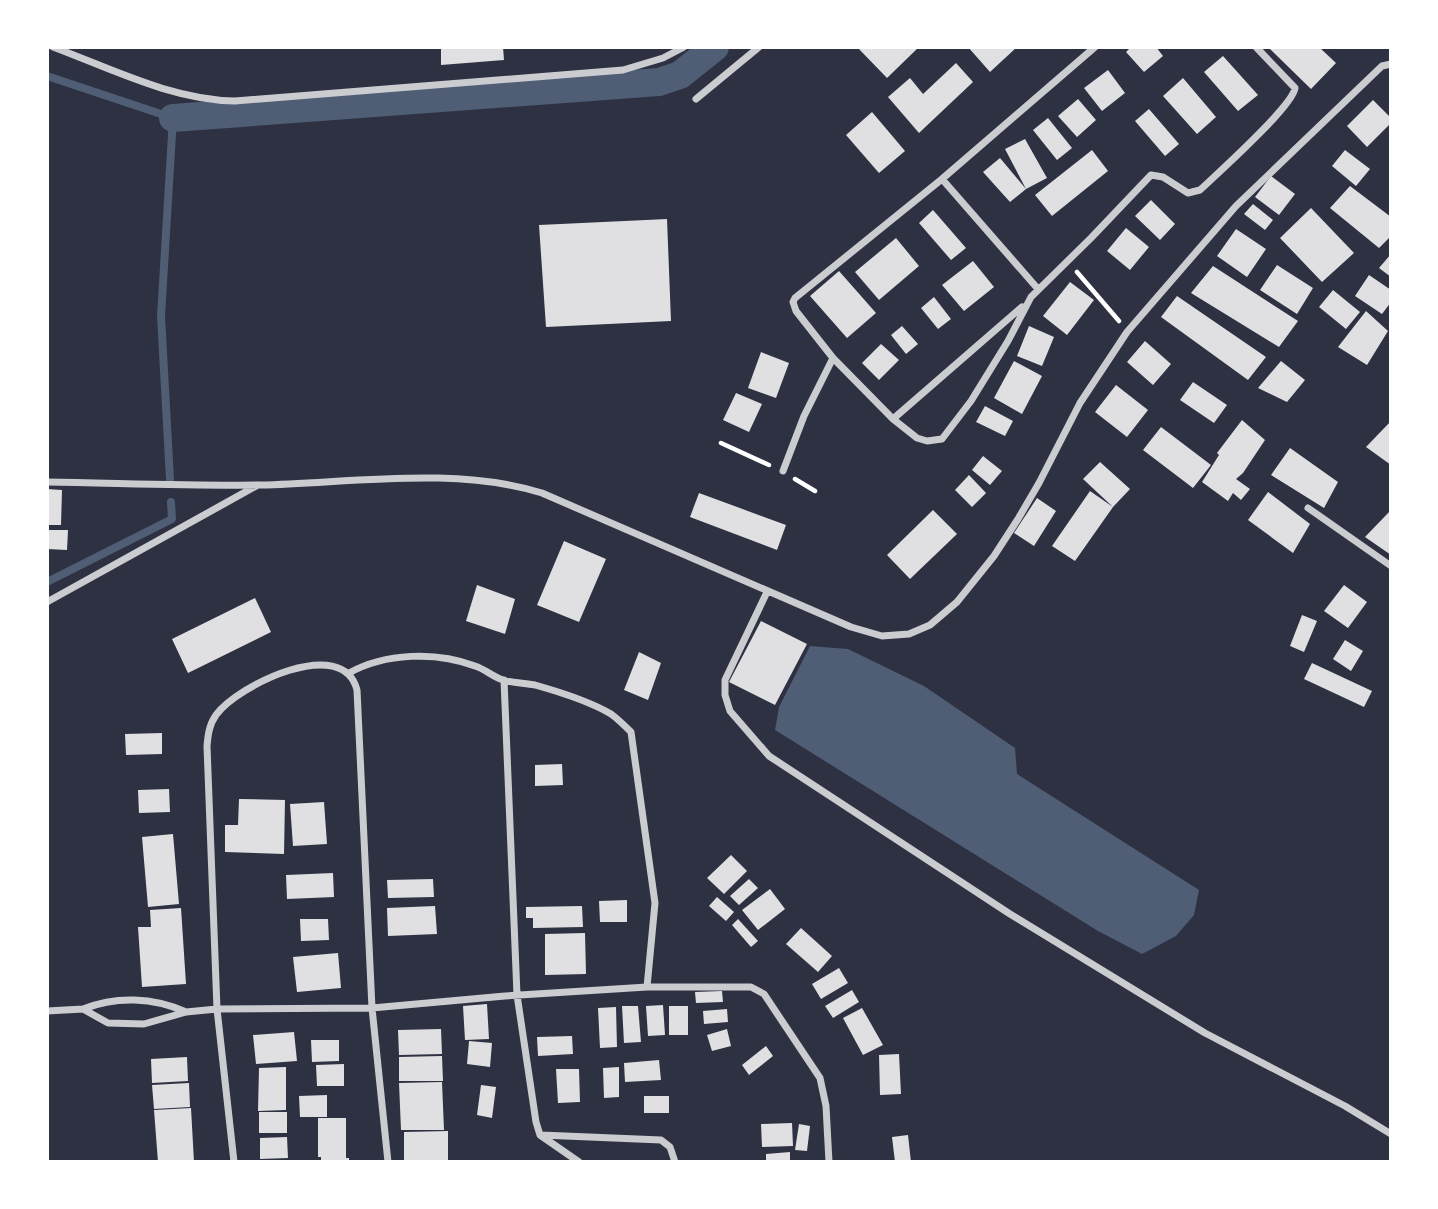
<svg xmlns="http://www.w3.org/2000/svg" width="1438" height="1209" font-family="Barlow,sans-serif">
<rect width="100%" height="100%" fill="#2d3142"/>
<path fill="#4f5d75" d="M810,646L848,649L924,686L1015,748L1017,774L1199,890L1194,915L1176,936L1142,954L1098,931L775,730L779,707Z"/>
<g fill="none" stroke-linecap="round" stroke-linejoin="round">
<path stroke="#4f5d75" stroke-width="8" d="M47,76L173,118L161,316L170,479
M47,582L172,519L171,502"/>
<path stroke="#4f5d75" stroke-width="28" d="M173,118L659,82L680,75L715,47"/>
</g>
<path fill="#e0e0e3" d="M441,47H503L504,60L441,65Z
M857,47H919L887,78Z
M968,47H1017L990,72Z
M1131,47H1156L1163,56L1144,72L1126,52Z
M1268,47H1319L1336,63L1311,89Z
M1223,56L1258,95L1238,111L1204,72Z
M956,63L973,82L919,133L888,97L910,78L923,94Z
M1108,70L1125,93L1102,111L1084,88Z
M1183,78L1216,117L1197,134L1163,96Z
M1078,99L1096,120L1077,137L1058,116Z
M1373,100L1391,118V123L1367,147L1347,126Z
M1149,109L1179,144L1165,156L1135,121Z
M872,112L905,151L879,173L846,135Z
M1048,118L1072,148L1057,160L1033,130Z
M1025,139L1047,178L1026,189L1010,202L983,172L1000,158L1026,189L1005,149Z
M1092,150L1108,171L1052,216L1035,195Z
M1345,150L1370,169L1356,186L1332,166Z
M1271,176L1295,194L1279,215L1255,197Z
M1350,186L1391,217V236L1379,248L1330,208Z
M1151,200L1175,224L1160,240L1135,216Z
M1253,204L1273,220L1265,230L1244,214Z
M1311,208L1354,253L1322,282L1280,238Z
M933,210L966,248L951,260L919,223Z
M667,219L671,321L546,327L539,225Z
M1126,228L1149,247L1130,270L1107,251Z
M1236,229L1266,249L1247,277L1217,256Z
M896,238L919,266L879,300L855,272Z
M1391,254V277L1379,268Z
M973,261L994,287L964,311L942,285Z
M1277,265L1313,288L1297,314L1260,290Z
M1213,266L1298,321L1279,347L1191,293Z
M839,271L876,313L847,338L810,296Z
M1369,275L1391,290V302L1382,314L1355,296Z
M1070,282L1094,300L1067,335L1043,316Z
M1333,290L1360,312L1346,329L1319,307Z
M1177,296L1266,357L1248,380L1161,317Z
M934,297L951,319L938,329L921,308Z
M1366,311L1388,331L1367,365L1338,347Z
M902,326L918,344L906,354L891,335Z
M1029,326L1054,337L1042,366L1017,356Z
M1145,341L1171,364L1153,385L1127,362Z
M881,344L899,360L879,380L862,363Z
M761,352L789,363L776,398L748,388Z
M1014,361L1042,376L1022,414L994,398Z
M1281,361L1305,380L1287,402L1258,388Z
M1193,382L1227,405L1214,423L1180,400Z
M1116,385L1148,410L1127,437L1095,412Z
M736,393L762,404L749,432L723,420Z
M985,406L1013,421L1005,436L976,422Z
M1242,420L1265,440L1243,473L1236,479L1250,489L1241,500L1233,493L1228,501L1202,482L1219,455L1217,453Z
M1391,421V465L1366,447Z
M1161,427L1211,465L1193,488L1143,450Z
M1290,448L1338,482L1324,508L1271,475Z
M983,456L1002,471L990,485L972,470Z
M1100,462L1130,489L1113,507L1075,561L1052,546L1090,491L1113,507L1083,479Z
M969,475L986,493L972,507L955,490Z
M47,489L62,490L61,525H47Z
M1268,492L1310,524L1293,553L1248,520Z
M699,493L786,525L777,550L690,517Z
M1037,498L1056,511L1034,546L1014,533Z
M933,510L957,534L910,579L887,555Z
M1391,510V555L1365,537Z
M47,530H68L67,550L47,549Z
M564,541L606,559L579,622L537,605Z
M477,585L515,599L505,634L466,621Z
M1344,585L1367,602L1348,628L1324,611Z
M255,598L271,632L188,673L172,639Z
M1302,615L1317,621L1304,652L1290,646Z
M761,621L807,644L775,705L729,682Z
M1345,640L1363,651L1351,671L1333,659Z
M639,652L661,663L648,700L624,690Z
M1312,663L1372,691L1364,707L1304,679Z
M162,733V754L126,755L125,734Z
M562,764L563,785L535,786V765Z
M169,789L170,812L139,813L138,790Z
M239,799L285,800L284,854L225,852V825H238Z
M324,802L327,844L293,846L290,804Z
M173,834L179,904L148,907L142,837Z
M731,855L747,871L724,894L707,878Z
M333,873L334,897L287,899L286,875Z
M433,879L434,897L388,898L387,880Z
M749,879L758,888L739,905L730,896Z
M770,889L785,909L758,930L742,910Z
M717,897L734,912L726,921L709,906Z
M627,900V922H600L599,901Z
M435,906L437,934L388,936L387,908Z
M582,906L583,927L533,928V918H526V907Z
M181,908L186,984L142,987L138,927H151L150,910Z
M300,919H328L329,940L301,941Z
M738,919L758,941L751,947L732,925Z
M801,928L832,956L818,972L786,944Z
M585,933L586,974L545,975V934Z
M338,953L341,988L297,992L293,957Z
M839,968L848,983L821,999L812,984Z
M852,990L859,1002L833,1018L825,1006Z
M722,991L723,1002L696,1003L695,992Z
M487,1004L489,1039L465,1040L463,1006Z
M663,1005L665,1035L648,1036L646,1006Z
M622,1006H638L641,1042L624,1043Z
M669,1006H688V1035H669Z
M616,1007L617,1047L600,1048L598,1008Z
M862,1008L883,1045L863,1055L843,1018Z
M727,1009L728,1022L704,1024L703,1011Z
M441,1029L442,1054L399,1055L398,1030Z
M727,1029L731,1046L712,1051L707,1035Z
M294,1032L297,1061L256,1064L253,1035Z
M572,1036L573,1054L538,1056L537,1037Z
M311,1040H339V1061L312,1062Z
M469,1041L492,1043L490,1067L467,1064Z
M766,1046L773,1056L749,1075L742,1065Z
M899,1054L901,1094L880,1095L879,1055Z
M442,1056L443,1081H399V1057Z
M187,1057L188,1081L152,1083L151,1059Z
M659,1060L661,1080L625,1082L624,1063Z
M344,1064V1086H317L316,1065Z
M286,1067V1110L258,1111L259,1068Z
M619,1067V1097L604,1098L603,1068Z
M556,1069H579L580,1102L558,1103Z
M442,1082L444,1130H401L399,1083Z
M189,1083L190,1107L154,1109L152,1085Z
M481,1085L496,1087L492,1118L477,1115Z
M327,1095V1117H300L299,1096Z
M644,1096H669V1113H644Z
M191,1108L194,1162H158L154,1110Z
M259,1112H287V1133H259Z
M318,1118H346V1158H349V1162H321V1157H318Z
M792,1123L793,1146L762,1147L761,1124Z
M799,1124L810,1126L807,1151L795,1150Z
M448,1131V1162H404V1132Z
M908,1135L911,1162H895L892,1137Z
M287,1137L288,1158L260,1159V1138Z
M790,1152V1162H766V1154Z"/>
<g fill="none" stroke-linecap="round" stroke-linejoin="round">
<path stroke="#fff" stroke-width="4.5" d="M1077,272L1119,321
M721,443L769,465
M795,479L815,491"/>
<path stroke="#caccd0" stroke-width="7" d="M53,47C112,69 172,100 235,101L623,70L663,58L684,47
M1095,47L942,179L795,298L793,302L796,311L833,358L893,419L917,438L927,441L942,439L971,401L1008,341L1031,297L1091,238L1151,175L1163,177L1188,193L1200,190C1217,174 1293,106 1295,88L1256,47
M696,99L759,47
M942,179L1038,289
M893,419L1022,307
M783,471L804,416L833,358
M47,482C118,483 190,486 261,485C350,483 456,466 542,493L851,627L882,636L909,634L930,625L957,602L994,556L1018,519L1039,483L1080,403L1127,332L1236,206L1382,66L1391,64
M1308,508L1391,566
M767,592L725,680V695L730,711L769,756L1010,914L1205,1033L1345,1106L1391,1134
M47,602L258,485
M349,673C385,653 436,651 475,666C485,669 493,677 503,680C513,683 525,683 535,685C560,692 589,701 611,714C618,719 625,726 631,732L655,903L647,987
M504,680L517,995L536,1122L540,1135L579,1162
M83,1009C116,996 153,997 186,1012
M47,1011L83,1009L108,1023L144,1024L186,1012L217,1009L372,1008L505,996L647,987H751L764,994L820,1078L826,1106L829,1162
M541,1135L661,1140L670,1147L675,1162
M234,1162L217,1009L207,746C208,735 209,725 216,715C238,685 343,634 357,690L372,1008L388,1162"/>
</g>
<rect width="1438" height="1209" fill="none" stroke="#ffffff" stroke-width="98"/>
</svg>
